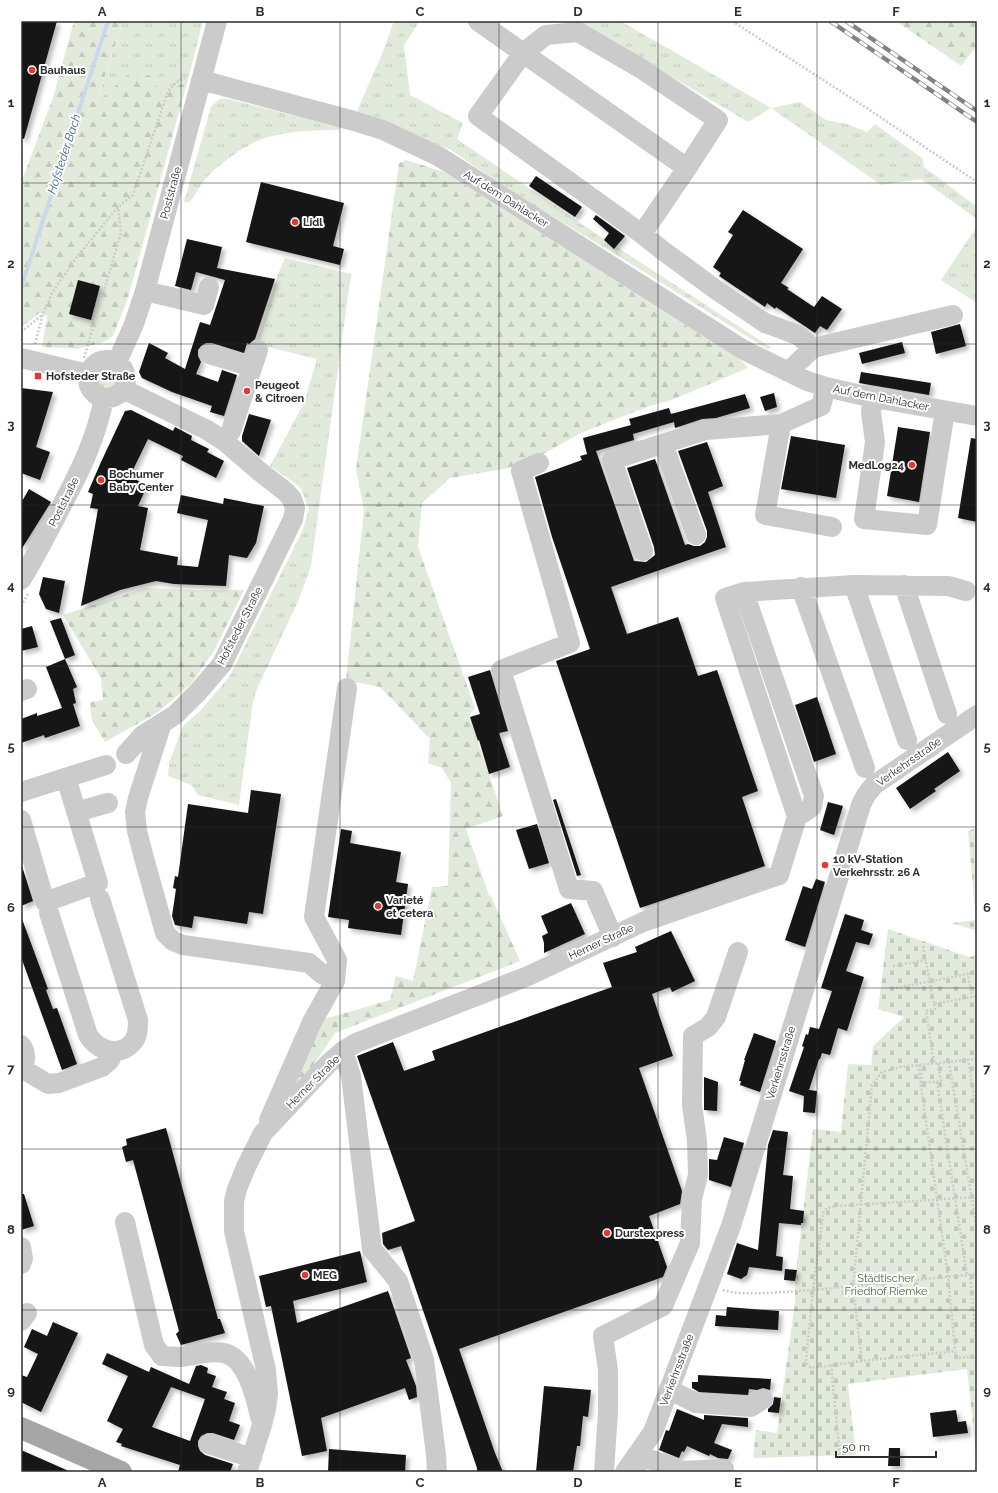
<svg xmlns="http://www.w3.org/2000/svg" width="998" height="1493" font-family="Raleway,sans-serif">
<defs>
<pattern id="grass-tufts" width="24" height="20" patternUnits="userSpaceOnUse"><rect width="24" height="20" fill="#e2ebdb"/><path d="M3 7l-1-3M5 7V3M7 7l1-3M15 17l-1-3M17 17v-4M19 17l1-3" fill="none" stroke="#c2cabc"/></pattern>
<pattern id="forest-firs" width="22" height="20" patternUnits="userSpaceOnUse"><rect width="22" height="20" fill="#e2ebdb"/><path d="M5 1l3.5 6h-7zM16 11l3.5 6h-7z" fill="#c2cabc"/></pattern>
<pattern id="cemetery-stones" width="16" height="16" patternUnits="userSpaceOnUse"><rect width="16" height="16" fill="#e2ebdb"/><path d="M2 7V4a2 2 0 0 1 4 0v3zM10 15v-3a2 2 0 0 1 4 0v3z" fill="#c2cabc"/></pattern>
<filter id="shadow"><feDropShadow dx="3.5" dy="3.5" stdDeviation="2" flood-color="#0004"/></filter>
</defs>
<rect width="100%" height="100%" fill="#fff"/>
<path fill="url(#grass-tufts)" d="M123,21H203L187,83L173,86L160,95L96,103Z
M394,21H420L404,45L410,95L463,123L457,139L586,227L772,348L767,349L638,268L510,191L451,150L356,113L382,54Z
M577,21H620L664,46L771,108L800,102L826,120L847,124L867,132L875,124L922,158L924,167L977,207V219L921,179L881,185L771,108L748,122Z
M224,98L340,127L339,130C312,130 280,131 255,142C240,149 223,162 210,174C202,181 196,194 189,203L184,202L211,107L218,100Z
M977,226V303L941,280Z
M285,258L351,274L311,566L299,599L258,687L253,701L239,805L198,795L191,785L168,776L169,763L183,726L200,711L229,677L302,532L309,509L300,487L270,466L304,403L317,359L257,344L278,274Z
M94 378a12 12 0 1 1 24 0a12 12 0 1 1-24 0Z"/>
<path fill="url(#forest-firs)" d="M74,21H123L96,103L130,73L154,76L160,95L173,86L187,83L128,298L113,336L104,342L77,349L42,347L47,316L39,313L21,328V183L53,98Z
M896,21H977V50L975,48L961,66Z
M406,160L444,172L742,361L748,368L674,399L647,407L581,433L522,466L450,478L422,503L418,547L475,708L469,716L503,816L466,829L489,895L491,896L520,961L335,1033L300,1085L293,1083L324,1019L390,1000L396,976L413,981L432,887L448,886L451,783L442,768L428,763L430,739L380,687L346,680L364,510L356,469L399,163Z
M145,588L194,590H244L214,651L191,684L157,713L105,742L92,720L90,702L103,700L101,678L63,615Z"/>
<path fill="url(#cemetery-stones)" d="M977,828V931L952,923L976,920L968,831Z
M888,929L969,957L977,955V1464L967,1369L848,1384L856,1455L753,1458L756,1430L777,1433L795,1302V1281L813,1129L841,1132L848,1064L871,1065L873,1046L904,1017L878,1009Z"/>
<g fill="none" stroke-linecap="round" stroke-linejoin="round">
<path stroke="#c7d9eb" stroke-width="4" d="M21,288L108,21"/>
</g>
<path fill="#151515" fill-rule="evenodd" filter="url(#shadow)" d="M21,21H57L24,139L21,138Z
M536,176L582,207L575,217L529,186Z
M261,182L344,203L333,246L344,249L340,265L246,242Z
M743,210L803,249L781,283L789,288L787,289L814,307L822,296L842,309L827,330L820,326L815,333L776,307L775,309L767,303L765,307L719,276L721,273L713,267L733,235L728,232Z
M596,215L625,236L614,249L604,240L609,233L593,219Z
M187,239L222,247L217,268L275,279L255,339L249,344L247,343L244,353L212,343H206L201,346L198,350V356L201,362L196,374L218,382L222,370L237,375L224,416L210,412L212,406L172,392L142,378L139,372L149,343L168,353L165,358L185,369L200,322L210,325L225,280L196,272L191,290L175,286Z
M78,280L100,286L91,320L69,314Z
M960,324L966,346L936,354L931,332Z
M902,342L905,353L862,364L859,353Z
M861,372L931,383L929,395L859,383Z
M21,388L53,392L36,447L50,452L40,480L21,473Z
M774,393L777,407L765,411L760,397Z
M745,394L750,408L716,418L702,419L675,428L674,422L633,434L634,440L596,451L634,561L646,562L655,555L654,547L627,468L655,459L685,545L688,544L694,546H700L705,542L707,537V531L678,451L707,442L723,486L708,492L726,547L611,587L627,634L678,617L698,676L717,670L758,791L742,797L765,866L640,908L556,661L590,649L552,537L535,477L582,460L580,456L591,453L587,454L583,438L631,425L629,419L669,408L672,417L671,414Z
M131,410L173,431L175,427L192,436L191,440L209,449L207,452L224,461L216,478L181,460L183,456L148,439L130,476L147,486L138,506L148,508L140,550L178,557L177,565L198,567L208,520L177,513L181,495L223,504L224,498L264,506L256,543L247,558L229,555L226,586L174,584L156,581L120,590L81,606L98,509L90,508L93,494L88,492L101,462L125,411Z
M249,414L271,420L259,456L242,441V436Z
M898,427L930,432L919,502L887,496Z
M791,436L845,445L836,498L781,489Z
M971,438L977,439V522L958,518Z
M29,489L51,502L21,550V503Z
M43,577L65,581L59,613L46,609L39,594Z
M61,618L75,655L65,659L50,621Z
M32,626L38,647L21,651V629Z
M65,659L77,687L73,689L76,703L73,704L80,726L45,738L44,735L21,743V719L37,713V716L62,708L46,667Z
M490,670L508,731L499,733L510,767L489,774L479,740L478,741L470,717L480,714L468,677Z
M817,697L836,754L814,762L795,705Z
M948,752L960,771L934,789L936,791L910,809L896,788Z
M251,790L281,794L263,914L249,912L247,924L194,916L192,928L175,925L172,916L176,889L173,888L175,876L178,877L188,804L248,813Z
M556,799L581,875L577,876L553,800Z
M828,802L843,806L834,835L820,830Z
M537,824L549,863L529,869L516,830Z
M341,829L352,831L350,843L401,852L396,882L408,884L401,935L348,928L349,920L328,917Z
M21,863L33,901L21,906Z
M816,879L825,882L805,947L785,940L803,886L812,889Z
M571,903L585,934L544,953V943L542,936L548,933L541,916Z
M845,914L864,920L861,930L873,934L869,945L856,942L846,971L864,977L847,1031L838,1028L830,1055L822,1053L820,1059H819L809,1090L817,1091L815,1113L803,1112L804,1096L789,1091L804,1047L802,1046L806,1034L808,1035L810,1027L819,1029L832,991L821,988Z
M21,919H22L48,989L46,990L53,1009L57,1008L77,1064L62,1070L21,957Z
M671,931L695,981L672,992L670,987L652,994L673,1056L639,1068L682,1191L680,1204L649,1216L667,1267L663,1277L459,1349L495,1453L503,1472H477V1468L401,1246L388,1250L383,1244L382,1233L415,1221L357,1056L393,1042L404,1071L435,1060L432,1051L612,987L603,963L637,952L635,947Z
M754,1033L776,1041L760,1092L740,1085L741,1081H739L745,1060H744Z
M704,1077L718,1082L717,1111L704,1110Z
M166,1128L218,1319H220L225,1333L181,1345L176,1334L179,1331L133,1160L126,1162L122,1147L127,1145L126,1139Z
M773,1130L788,1132L783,1175L793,1176L790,1209L804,1211L803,1223H801V1225L779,1223L776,1256L783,1257L782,1271L749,1267L747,1275L741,1279L727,1274L737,1243L758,1250L768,1145Z
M724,1137L744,1143L731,1187L709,1180V1159L717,1160Z
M21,1194H24L34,1226L21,1230Z
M360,1251L367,1282L293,1301L297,1323L388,1291L411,1358L406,1360L416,1386L417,1397L409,1400L405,1388L321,1418L327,1451L302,1456L271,1306L266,1307L259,1276Z
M785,1269L797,1270L795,1281L784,1280Z
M727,1307L779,1311L778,1330L715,1326L716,1315L726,1316Z
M53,1322L78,1333L41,1412L21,1402V1375L27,1377L38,1354L24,1347L32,1329L47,1336Z
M107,1353L149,1372L151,1367L189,1384L196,1366L201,1365L208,1368L207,1373L216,1376L212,1387L227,1392L224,1399L235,1403L229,1421L240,1425L234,1440L213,1433H207L201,1436L198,1441V1446L200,1451L205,1455L233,1464L230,1472H178L180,1465L121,1446L122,1444L116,1442L123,1429L107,1421L128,1376L102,1364ZM171,1387L205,1399L190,1441L152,1427Z
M698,1375L771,1379L770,1390L763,1388L757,1390L749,1389L748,1395L699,1392L692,1388V1382H698Z
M544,1386L591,1390L588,1417L583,1416L580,1446H577L573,1472H536Z
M774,1397L781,1398L779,1413L768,1412V1409L773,1404Z
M677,1409L704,1420V1415L748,1418V1427L722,1424L714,1443L732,1450L728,1459L718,1458L710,1454L709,1456L687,1446L684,1452L682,1451L679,1458L659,1450L666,1430L669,1431Z
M956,1410L958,1422L966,1421L968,1433L933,1437L930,1413Z
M889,1448H900V1466H888Z
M329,1449L406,1455L405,1472H328Z
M21,1450L37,1457L71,1472H21Z"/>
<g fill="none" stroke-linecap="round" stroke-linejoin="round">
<path stroke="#cbcbcb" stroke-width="2.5" stroke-dasharray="2 2" stroke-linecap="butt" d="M732,21L868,109L977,182
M21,332L42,315
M35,344L43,314L52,293L76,258L118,207L133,195L168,91L178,81L185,78
M84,358L121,233L118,207
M21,606L28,594
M923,946L934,1004L977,996
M893,966L926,960
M896,988L968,974L972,997
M934,1004L935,1009L926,1011L934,1063
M968,1059L977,1117
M977,1059L900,1067L882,1072L872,1085L853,1287L862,1361L955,1351L958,1358L977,1356
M949,1062L977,1230
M918,1065L948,1276L955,1351
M920,1065L923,1083L941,1081L938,1063
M937,1082L967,1275
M970,1274L977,1346
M723,1290C743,1297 791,1291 813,1290L823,1213L827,1208L836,1206L977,1197
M862,1361L811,1368L808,1365L806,1361L813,1290L977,1274
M831,1365L840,1456"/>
<path stroke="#cbcbcb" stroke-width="20" d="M478,21L523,53L546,35L578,32L640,68L718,120L687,168
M201,80L354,121L383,130L438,156L742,349L807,381L826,387L869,397L977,416
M642,234L687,168L523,53L478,116L642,234L662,250L715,289L765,323L798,335L813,348
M145,291L204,305L209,287
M209,354L252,367
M21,358L88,374
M88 379a19 19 0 1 1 38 0a19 19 0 1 1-38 0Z
M117,362L134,324L145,291L217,21
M788,372L813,348L953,315
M123,389L207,430L224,441L259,471L286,492L292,499L295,508L293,519L222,664L198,692L175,715L143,735L126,754
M873,398L871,412L875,442L864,519L927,525L945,411
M781,424L765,515L832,527
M224,441L231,431L258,350
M663,444L696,535
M539,463L521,471L570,643L501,670L569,889L593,891L613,937
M643,551L612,460L706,430L781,424L821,406L826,387
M21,580C36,556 49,530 62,505C81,469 96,439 104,398
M854,585L907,740
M904,585L947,714
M801,587L865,768
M21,691L27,689
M162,723L138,798L135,812L137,831L144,858L165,933L173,941L183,945L309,963L322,974L335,981
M21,792L106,765
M76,812L108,803
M797,817L725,598L744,592L854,585L948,586L966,591
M21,820L45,902L98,883L66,778
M49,913L88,1035C98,1051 119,1058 133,1042C138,1036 138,1028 138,1020L100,899
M21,1045C27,1053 26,1063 21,1071
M343,1051L351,1076L372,1249L398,1281L424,1360L436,1455L437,1472
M23,1069L48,1084L59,1083L102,1067L110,1060L114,1051
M269,1120L312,1022L335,981L337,960L314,917L347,688
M125,1222L154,1345L162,1356C168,1356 174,1357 180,1357C193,1356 211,1350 224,1353C247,1358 256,1398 260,1417
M21,1247L23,1258L21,1264
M21,1321L27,1313
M670,1390L696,1403L751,1407L763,1399
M209,1444L252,1458
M637,1468L638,1455L682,1471L724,1469
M247,1472L262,1425L266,1409L268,1394L266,1370L234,1231V1201L237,1189L246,1167L263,1133L328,1064L343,1051L356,1043L528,976L643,922L779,875L797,817L812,807L814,796L744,592
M604,1472L608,1411V1370L603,1336L663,1306L690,1243L692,1199L698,1175L697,1141L692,1105L693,1036L708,1027L716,1017L738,952
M625,1472L653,1432L731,1226L861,805L866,795L874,785L977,715"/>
<path stroke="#a6a6a6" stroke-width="22" d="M21,1428L121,1472"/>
<g stroke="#838383" stroke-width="4.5">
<path id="rail" d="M830,21L977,122
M846,21L977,111"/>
</g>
<use href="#rail" stroke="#fff" stroke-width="3" stroke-dasharray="9" stroke-linecap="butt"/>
</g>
<path fill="none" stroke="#2e2e2e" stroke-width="1" stroke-opacity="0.55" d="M181,21V1472M340,21V1472M499,21V1472M658,21V1472M817,21V1472M21,183H977M21,344H977M21,505H977M21,666H977M21,827H977M21,988H977M21,1149H977M21,1310H977"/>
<g fill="#e23932" stroke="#fff" stroke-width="1.5">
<circle cx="32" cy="70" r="4"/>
<circle cx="295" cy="222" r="4"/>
<rect x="34" y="372" width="8" height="8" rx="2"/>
<circle cx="247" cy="391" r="4"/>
<circle cx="912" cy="465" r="4"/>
<circle cx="101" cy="480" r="4"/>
<circle cx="825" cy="865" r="4"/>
<circle cx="378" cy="906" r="4"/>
<circle cx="607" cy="1233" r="4"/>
<circle cx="305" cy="1275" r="4"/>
</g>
<g text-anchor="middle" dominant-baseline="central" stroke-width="4" stroke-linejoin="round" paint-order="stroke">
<g font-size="11" font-weight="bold" fill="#2e2e2e" stroke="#fff" text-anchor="start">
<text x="40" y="70">Bauhaus</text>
<text x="303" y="222">Lidl</text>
<text x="46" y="376">Hofsteder Straße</text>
<text x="255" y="385">Peugeot<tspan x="255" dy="13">&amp; Citroen</tspan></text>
<text x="904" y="465" text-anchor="end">MedLog24</text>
<text x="109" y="474">Bochumer<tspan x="109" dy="13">Baby Center</tspan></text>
<text x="833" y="859">10 kV-Station<tspan x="833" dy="13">Verkehrsstr. 26 A</tspan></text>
<text x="386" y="900">Varieté<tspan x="386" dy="13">et cetera</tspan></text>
<text x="615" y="1233">Durstexpress</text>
<text x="313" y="1275">MEG</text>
</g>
<g font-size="11" fill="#2e2e2e" stroke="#fff">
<text transform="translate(171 193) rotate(-75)">Poststraße</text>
<text transform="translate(506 199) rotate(32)">Auf dem Dahlacker</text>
<text transform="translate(881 398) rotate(11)">Auf dem Dahlacker</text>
<text transform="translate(64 502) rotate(-63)">Poststraße</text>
<text transform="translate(240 626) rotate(-63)">Hofsteder Straße</text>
<text transform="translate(909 762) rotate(-35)">Verkehrsstraße</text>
<text transform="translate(601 942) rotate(-25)">Herner Straße</text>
<text transform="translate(781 1063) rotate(-73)">Verkehrsstraße</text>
<text transform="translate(313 1082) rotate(-45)">Herner Straße</text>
<text transform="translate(677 1370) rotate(-69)">Verkehrsstraße</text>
</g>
<g font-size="11" fill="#4c683c" stroke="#fff">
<text x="886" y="1278">Städtischer<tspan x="886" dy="13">Friedhof Riemke</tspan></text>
</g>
<g font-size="12" font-style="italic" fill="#3d668e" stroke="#fff">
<text transform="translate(64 154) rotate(-72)">Hofsteder Bach</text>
</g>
</g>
<rect width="998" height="1493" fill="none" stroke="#ffffff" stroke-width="44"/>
<path d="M836 1451v6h100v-6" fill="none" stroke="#2e2e2e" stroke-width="2"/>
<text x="842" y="1451" font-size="12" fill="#2e2e2e" stroke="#ffffff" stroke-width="3" paint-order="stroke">50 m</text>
<rect x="22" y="22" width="954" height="1449" fill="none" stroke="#2e2e2e" stroke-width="1.5"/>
<g font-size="13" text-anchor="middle" font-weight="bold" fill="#2e2e2e">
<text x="102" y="16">A</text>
<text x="260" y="16">B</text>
<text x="420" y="16">C</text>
<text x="578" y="16">D</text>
<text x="738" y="16">E</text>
<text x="896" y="16">F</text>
<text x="11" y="107">1</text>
<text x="987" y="107">1</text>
<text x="11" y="268">2</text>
<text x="987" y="268">2</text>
<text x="11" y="429">3</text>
<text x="987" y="429">3</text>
<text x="11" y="590">4</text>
<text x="987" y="590">4</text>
<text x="11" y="751">5</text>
<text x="987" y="751">5</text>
<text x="11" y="912">6</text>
<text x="987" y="912">6</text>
<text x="11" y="1073">7</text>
<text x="987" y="1073">7</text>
<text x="11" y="1234">8</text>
<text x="987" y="1234">8</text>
<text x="11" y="1395">9</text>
<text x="987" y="1395">9</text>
<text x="102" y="1487">A</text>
<text x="260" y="1487">B</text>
<text x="420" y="1487">C</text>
<text x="578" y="1487">D</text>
<text x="738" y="1487">E</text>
<text x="896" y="1487">F</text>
</g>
</svg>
